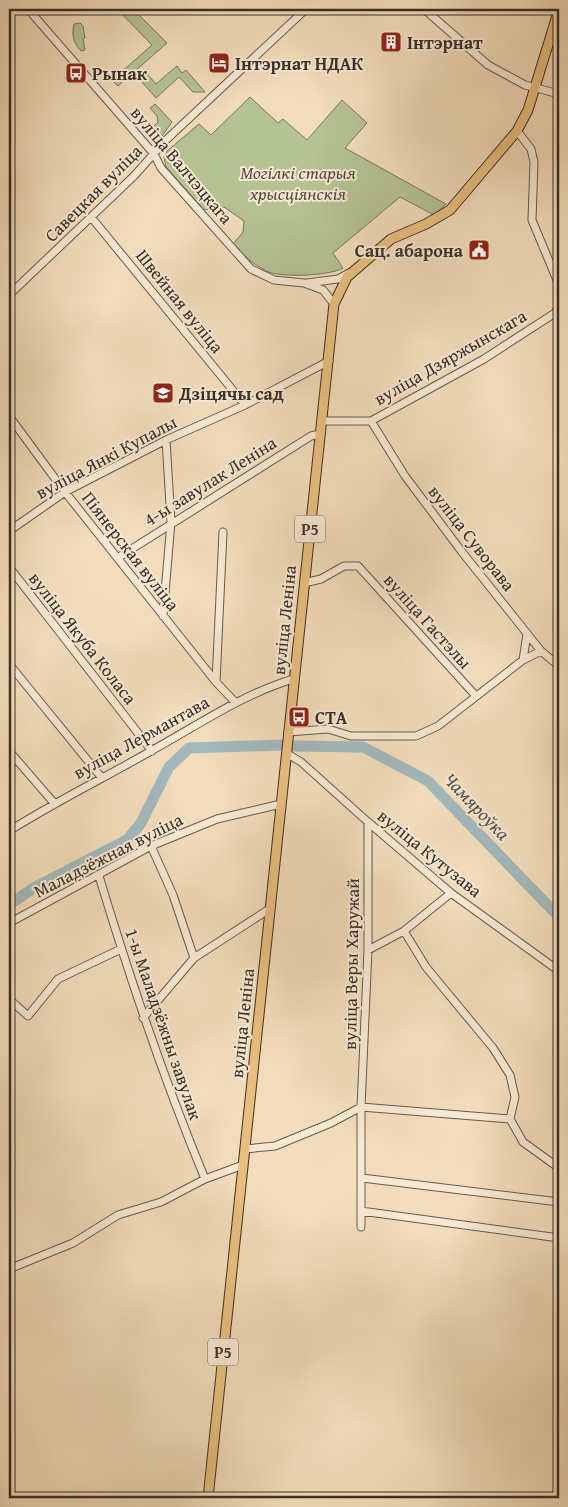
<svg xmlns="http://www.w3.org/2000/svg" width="568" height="1507" font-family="'Gentium Book Plus',serif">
<rect width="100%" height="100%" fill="#f2dcbb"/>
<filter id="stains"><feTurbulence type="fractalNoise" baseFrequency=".004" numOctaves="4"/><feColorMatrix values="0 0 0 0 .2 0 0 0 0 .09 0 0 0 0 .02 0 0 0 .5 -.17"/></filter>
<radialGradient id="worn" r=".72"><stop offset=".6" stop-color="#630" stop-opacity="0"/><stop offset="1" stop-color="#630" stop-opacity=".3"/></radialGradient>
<path fill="#b5c294" stroke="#78785e" d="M117,9H133L167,43L118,86L106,75L114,69L119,74L152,45Z
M80,23L83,26L85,38L83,39L85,50L81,51C74,43 71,36 74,24Z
M177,66L182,73L186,70L205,92H193L179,77L156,98L141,81L148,75L156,84Z
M250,97L278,123L283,119L307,140L342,100L367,123L345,148L446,204L434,215L400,197L333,253L343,268C330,276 280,278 266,271C253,264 243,255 233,244L243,232L244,221L224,207L204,210L166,167L164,157L167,151L199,124L211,135Z
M155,104L172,122L162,136L154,137L143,130L148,126L153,127L158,122L157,116L150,108Z"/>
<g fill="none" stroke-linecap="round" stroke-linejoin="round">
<path stroke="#a2b8bc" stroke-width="11" d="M291,746L363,747L428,781L559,917
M9,905L32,889L127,840L141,823L169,767L189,748L282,745"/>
<g stroke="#685a4c" stroke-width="9">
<path id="minor" d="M28,9L154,154L161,168L251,269L274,280L304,283L323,290L334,304
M424,9L488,65L525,85L559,94
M9,11L12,9
M517,131L531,149L534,162L532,220L559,285
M91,217L245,405
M307,283L338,279L349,273
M9,295L134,176L166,140L306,9
M9,416L65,492L216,682L235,702
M322,421H371L484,359L555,313L559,307
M371,421L405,476L462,552L541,651L559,666
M9,531L65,492L166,440L245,405L329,361
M119,557L311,436L320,434
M9,567L152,751
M304,583L321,579L344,566H358L475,695
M163,616L171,522L166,440
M523,660L527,634
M9,664L102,778
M216,682L223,532
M288,732L328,729L351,736H416L438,726L523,660L541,651
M9,751L54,803
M286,753L301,762L368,822L451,893L559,971
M9,831C55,802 104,778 151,751C198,725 241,695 293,679
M99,876C130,979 164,1080 205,1179
M9,923L151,846L217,819L281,804
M404,931L426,967L493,1048L510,1075L515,1097L510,1119L523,1142L559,1168
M368,950L404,931L451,893
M194,958L271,908
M9,999L28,1016L58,979L121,949
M143,1018L194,958L173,895L151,846
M245,1149L275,1146L331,1123L361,1107L510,1119
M362,1178L559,1202
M361,1211L559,1238
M361,1227V1107L368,950V822
M9,1269L73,1243L118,1215L161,1202L205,1179L243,1165"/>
</g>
<g stroke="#3a2f27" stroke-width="11">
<path id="major" d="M208,1498L334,304L347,277L391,239L426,224L450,210L517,131L528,110L559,9"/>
</g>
<use href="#minor" stroke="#f7e8d3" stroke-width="7"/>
<use href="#major" stroke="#e9be7e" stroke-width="9"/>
</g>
<defs>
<g id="building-square" transform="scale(1.125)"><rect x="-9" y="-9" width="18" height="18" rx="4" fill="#8f2418" stroke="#f7e8d3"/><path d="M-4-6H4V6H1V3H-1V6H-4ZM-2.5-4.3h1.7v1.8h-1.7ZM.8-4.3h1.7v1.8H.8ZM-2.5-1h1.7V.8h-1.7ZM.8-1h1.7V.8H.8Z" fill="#fff"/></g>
<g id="hotel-square" transform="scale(1.125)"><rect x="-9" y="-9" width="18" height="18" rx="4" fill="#8f2418" stroke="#f7e8d3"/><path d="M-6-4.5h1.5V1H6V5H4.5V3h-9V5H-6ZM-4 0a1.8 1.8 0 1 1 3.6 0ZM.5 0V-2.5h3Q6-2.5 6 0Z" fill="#fff"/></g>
<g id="bus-square" transform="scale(1.125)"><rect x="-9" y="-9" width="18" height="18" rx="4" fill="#8f2418" stroke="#f7e8d3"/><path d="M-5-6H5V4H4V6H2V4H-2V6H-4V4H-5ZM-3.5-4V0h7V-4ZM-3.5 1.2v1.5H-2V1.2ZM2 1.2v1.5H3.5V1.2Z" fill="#fff"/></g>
<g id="civic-square" transform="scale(1.125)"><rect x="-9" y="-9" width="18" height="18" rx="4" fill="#8f2418" stroke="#f7e8d3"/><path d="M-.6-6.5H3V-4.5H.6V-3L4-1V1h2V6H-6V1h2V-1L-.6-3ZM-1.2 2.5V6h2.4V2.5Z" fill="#fff"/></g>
<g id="school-square" transform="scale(1.125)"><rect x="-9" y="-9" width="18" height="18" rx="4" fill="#8f2418" stroke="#f7e8d3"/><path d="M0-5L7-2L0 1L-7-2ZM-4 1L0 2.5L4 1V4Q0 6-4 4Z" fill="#fff"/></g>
</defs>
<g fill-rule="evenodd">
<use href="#building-square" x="391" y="42"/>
<use href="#hotel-square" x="219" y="63"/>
<use href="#bus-square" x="76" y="73"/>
<use href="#civic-square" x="479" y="250"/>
<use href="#school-square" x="163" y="393"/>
<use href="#bus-square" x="299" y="717"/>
</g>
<g text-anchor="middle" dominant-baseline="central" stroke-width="4" stroke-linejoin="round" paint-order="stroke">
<g fill="#f7e8d3" stroke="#73665b" stroke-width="1">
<rect x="295" y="515.5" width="30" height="27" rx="4"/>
<rect x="208" y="1338.5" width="30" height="27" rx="4"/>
</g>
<g font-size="16" font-weight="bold" fill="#3a2f27">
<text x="310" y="529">Р5</text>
<text x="223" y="1352">Р5</text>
</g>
<g font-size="18" font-weight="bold" fill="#3a2f27" stroke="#f7e8d3" text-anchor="start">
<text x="407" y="42">Інтэрнат</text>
<text x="235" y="63">Інтэрнат НДАК</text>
<text x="92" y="73">Рынак</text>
<text x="463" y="250" text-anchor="end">Сац. абарона</text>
<text x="179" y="393">Дзіцячы сад</text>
<text x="315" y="717">СТА</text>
</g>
<g font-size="18" fill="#3a2f27" stroke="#f7e8d3">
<text transform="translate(182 165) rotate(50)">вуліца Валчэцкага</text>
<text transform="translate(93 193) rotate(-45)">Савецкая вуліца</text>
<text transform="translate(180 301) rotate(51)">Швейная вуліца</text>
<text transform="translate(450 357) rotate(-30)">вуліца Дзяржынскага</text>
<text transform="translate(106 457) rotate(-28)">вуліца Янкі Купалы</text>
<text transform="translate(210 481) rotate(-32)">4-ы завулак Леніна</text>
<text transform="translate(472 538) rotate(52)">вуліца Суворава</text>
<text transform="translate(131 551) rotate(52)">Піянерская вуліца</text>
<text transform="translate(284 620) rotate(-84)">вуліца Леніна</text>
<text transform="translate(428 621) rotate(48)">вуліца Гастэлы</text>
<text transform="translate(83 638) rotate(52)">вуліца Якуба Коласа</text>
<text transform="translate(141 737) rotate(-29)">вуліца Лермантава</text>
<text transform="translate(430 853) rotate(39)">вуліца Кутузава</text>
<text transform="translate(108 855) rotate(-27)">Маладзёжная вуліца</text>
<text transform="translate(351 964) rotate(-89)">вуліца Веры Харужай</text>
<text transform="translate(242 1023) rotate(-84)">вуліца Леніна</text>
<text transform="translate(164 1024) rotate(71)">1-ы Маладзёжны завулак</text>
</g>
<g font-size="18" font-style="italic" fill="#534c3d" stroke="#f7e8d3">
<text x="298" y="172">Могілкі старыя<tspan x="298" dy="21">хрысціянскія</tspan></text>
</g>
<g font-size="19" font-style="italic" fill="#54514c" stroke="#f7e8d3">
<text transform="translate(477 806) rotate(46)">Чамяроўка</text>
</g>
</g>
<rect width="568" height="1507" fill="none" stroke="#f2dcbb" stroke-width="30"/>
<rect x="10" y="10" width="548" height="1487" fill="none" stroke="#3a2f27" stroke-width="2.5"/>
<rect x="15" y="15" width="538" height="1477" fill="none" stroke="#3a2f27"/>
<rect width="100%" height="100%" filter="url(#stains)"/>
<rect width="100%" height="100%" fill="url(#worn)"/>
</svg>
